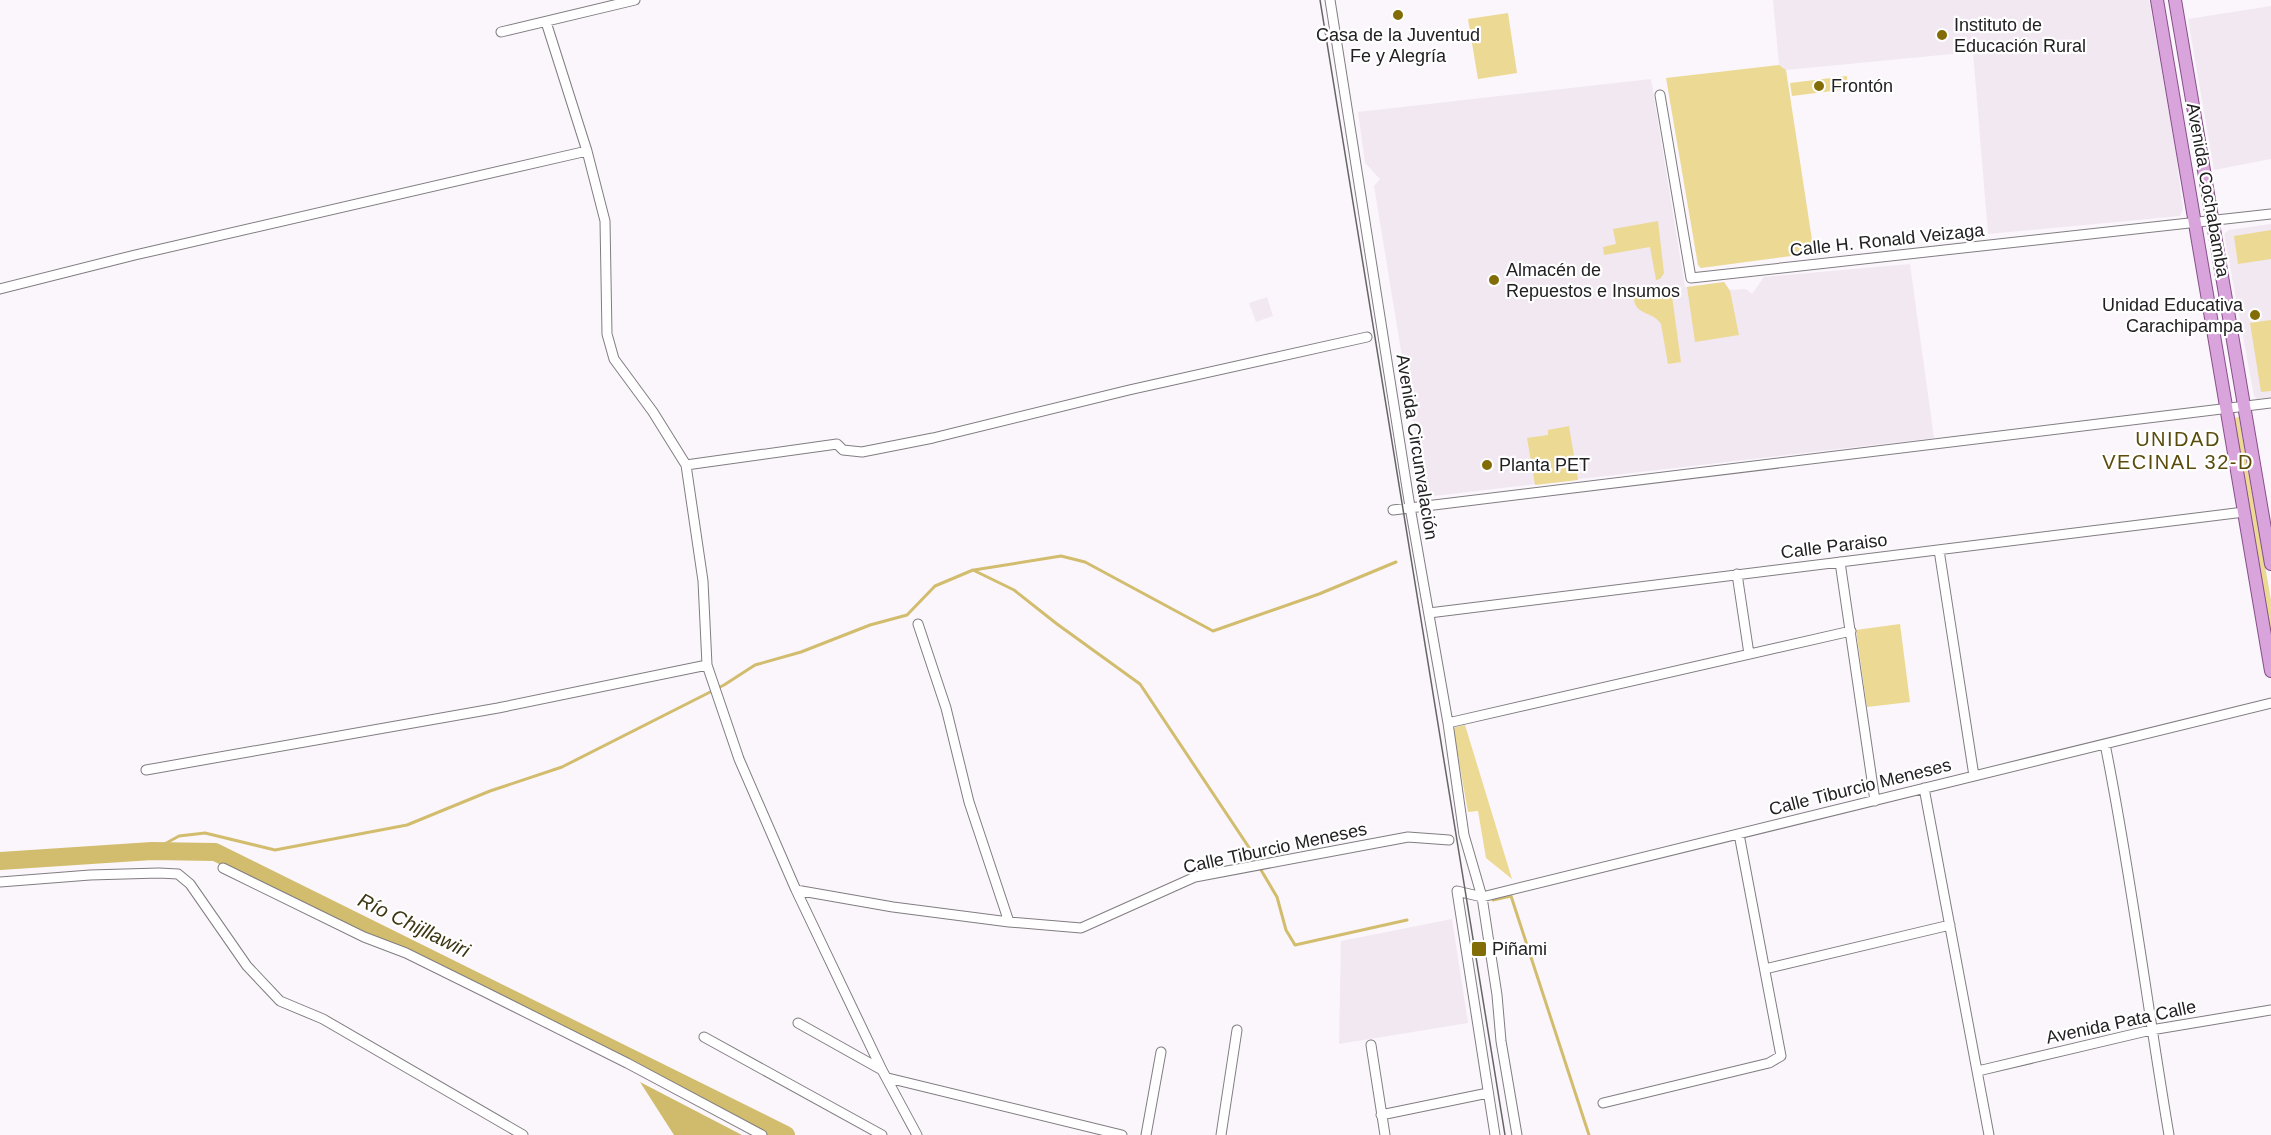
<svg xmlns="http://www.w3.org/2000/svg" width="2271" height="1135" font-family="Helvetica,sans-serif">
<rect width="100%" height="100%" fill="#fbf6fb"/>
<path fill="#f2e8f2" d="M1773,0H2149L2175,146L2183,209L2180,216L1988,234L1973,52L1786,70L1779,65Z
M2271,6V159L2214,170L2188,19Z
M1651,79L1685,287L1724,282L1730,290L1746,289L1752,294L1764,277L1910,264L1934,438L1425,497L1374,186L1380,179L1365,163L1358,112Z
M2271,224V397L2257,399L2254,396L2224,234L2229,230Z
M1267,297L1273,316L1256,322L1249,303Z
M1452,919L1468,1023L1339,1044L1341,941Z"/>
<path fill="#ebd994" d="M1508,13L1517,73L1478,79L1468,19Z
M1779,65L1786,70L1814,253L1701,268L1698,265L1666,78Z
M1847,76L1848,89L1792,96L1790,83Z
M1658,221L1664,273L1660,279L1656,280L1650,247L1604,255L1603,247L1616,244L1613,229Z
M2271,230V259L2238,264L2234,236Z
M1724,282L1730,291L1739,335L1695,342L1687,287Z
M1671,289L1681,362L1668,364L1661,324C1654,312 1635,315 1634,299L1638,295Z
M2271,320V391L2261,392L2250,323Z
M2239,417L2271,600V634L2234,418Z
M1569,426L1578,480L1535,485L1527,438L1548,435V430Z
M1900,624L1910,702L1867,707L1856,630Z
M1465,725L1512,879L1486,858L1478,811L1468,812L1453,728Z"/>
<path fill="#d0bb6c" d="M640,1082L742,1135H674Z"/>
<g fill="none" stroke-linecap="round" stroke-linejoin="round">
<path stroke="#d2bd6e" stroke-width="3" d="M974,570L1061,556L1085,562L1213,631L1319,594L1396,562
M152,851L179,836L205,833L275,850L407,825L490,791L562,767L724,685L755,665L801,652L870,625L907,615L935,586L973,570L1014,590L1057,624L1140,684L1256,858
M1261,870L1277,897L1286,930L1295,945L1407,920
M1493,900L1511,896L1589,1135"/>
<path stroke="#d2bd6e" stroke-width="18" d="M0,861L152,851L215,852L786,1135"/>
<g stroke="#817d81" stroke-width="11">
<path id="minor" d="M1330,0L1410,507L1448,723L1464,835L1482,897L1497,995L1501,1041L1517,1135
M546,22L587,151L605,221L607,334L614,359L653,412L686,465L703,581L707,665L739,759L796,890L882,1070L917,1135
M501,32L635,0
M1660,95L1691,278L2271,214
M0,289L135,255L587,151
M686,465L837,444L843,450L862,452L933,438L1129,390L1367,337
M1393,510L2271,403
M1939,550L1974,776
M1840,562L1875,801
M1737,574L1749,654
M1429,613L2244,512
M918,624L946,708L969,802L1009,922
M1448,723L1851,631
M2105,744C2131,873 2147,1005 2169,1135
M146,770L498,708L707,665
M1924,788L1989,1135
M223,868L364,937L406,953L485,992L627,1063L762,1135
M0,882L90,875L159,873L178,874L190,884L247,966L280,1001L323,1019L523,1135
M796,890L893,907L1009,922L1081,928L1195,877L1408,837L1449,840
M1765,969L1950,925
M798,1023L882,1070
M704,1037L882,1135
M1371,1045L1385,1135
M1978,1071L2151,1030L2271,1010
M888,1078L1122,1135
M1603,1103L1769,1063L1781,1056L1739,834
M1381,1115L1488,1093
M1146,1135L1161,1052
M1221,1135L1237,1030
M1495,1135L1457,891L1482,897L2271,703"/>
</g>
<g stroke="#874f8b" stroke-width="14">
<path id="major" d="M2157,0L2271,671
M2175,0L2271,564"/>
</g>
<use href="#minor" stroke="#fff" stroke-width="9"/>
<use href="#major" stroke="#d8a4db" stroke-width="12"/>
<path stroke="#676467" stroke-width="1.5" d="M1320,0L1505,1135"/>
</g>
<g fill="#816c07" stroke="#fff" stroke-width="2">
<circle cx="1398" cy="15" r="6"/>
<circle cx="1942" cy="35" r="6"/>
<circle cx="1819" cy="86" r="6"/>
<circle cx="1494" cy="280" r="6"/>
<circle cx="2255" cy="315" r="6"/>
<circle cx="1487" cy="465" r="6"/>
<rect x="1471" y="941" width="16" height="16" rx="3"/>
</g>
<g text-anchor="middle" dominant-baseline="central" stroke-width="4.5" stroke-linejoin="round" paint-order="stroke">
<g font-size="18" fill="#222022" stroke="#fff" text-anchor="start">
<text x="1954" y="25">Instituto de<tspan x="1954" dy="21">Educación Rural</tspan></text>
<text x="1398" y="35" text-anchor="middle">Casa de la Juventud<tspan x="1398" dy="21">Fe y Alegría</tspan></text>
<text x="1831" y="86">Frontón</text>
<text x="1506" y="270">Almacén de<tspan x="1506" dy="21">Repuestos e Insumos</tspan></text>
<text x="2243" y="305" text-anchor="end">Unidad Educativa<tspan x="2243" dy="21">Carachipampa</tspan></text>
<text x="1499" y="465">Planta PET</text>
<text x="1492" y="949">Piñami</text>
</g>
<g font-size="18" fill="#222022" stroke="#fff">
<text transform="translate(2208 190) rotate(80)">Avenida Cochabamba</text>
<text transform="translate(1887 240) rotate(-6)">Calle H. Ronald Veizaga</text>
<text transform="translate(1417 447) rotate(81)">Avenida Circunvalación</text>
<text transform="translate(1834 546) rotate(-7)">Calle Paraiso</text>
<text transform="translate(1860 787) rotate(-14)">Calle Tiburcio Meneses</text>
<text transform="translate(1275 848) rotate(-12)">Calle Tiburcio Meneses</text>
<text transform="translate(2121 1022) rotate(-12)">Avenida Pata Calle</text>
</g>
<g font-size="20" letter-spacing="1.5" fill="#5b4c0d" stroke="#fff">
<text x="2178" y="439">UNIDAD<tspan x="2178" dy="23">VECINAL 32-D</tspan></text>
</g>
<g font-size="20" font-style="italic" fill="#3e3513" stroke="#fff">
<text transform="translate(414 925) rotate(26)">Río Chijllawiri</text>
</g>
</g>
</svg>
